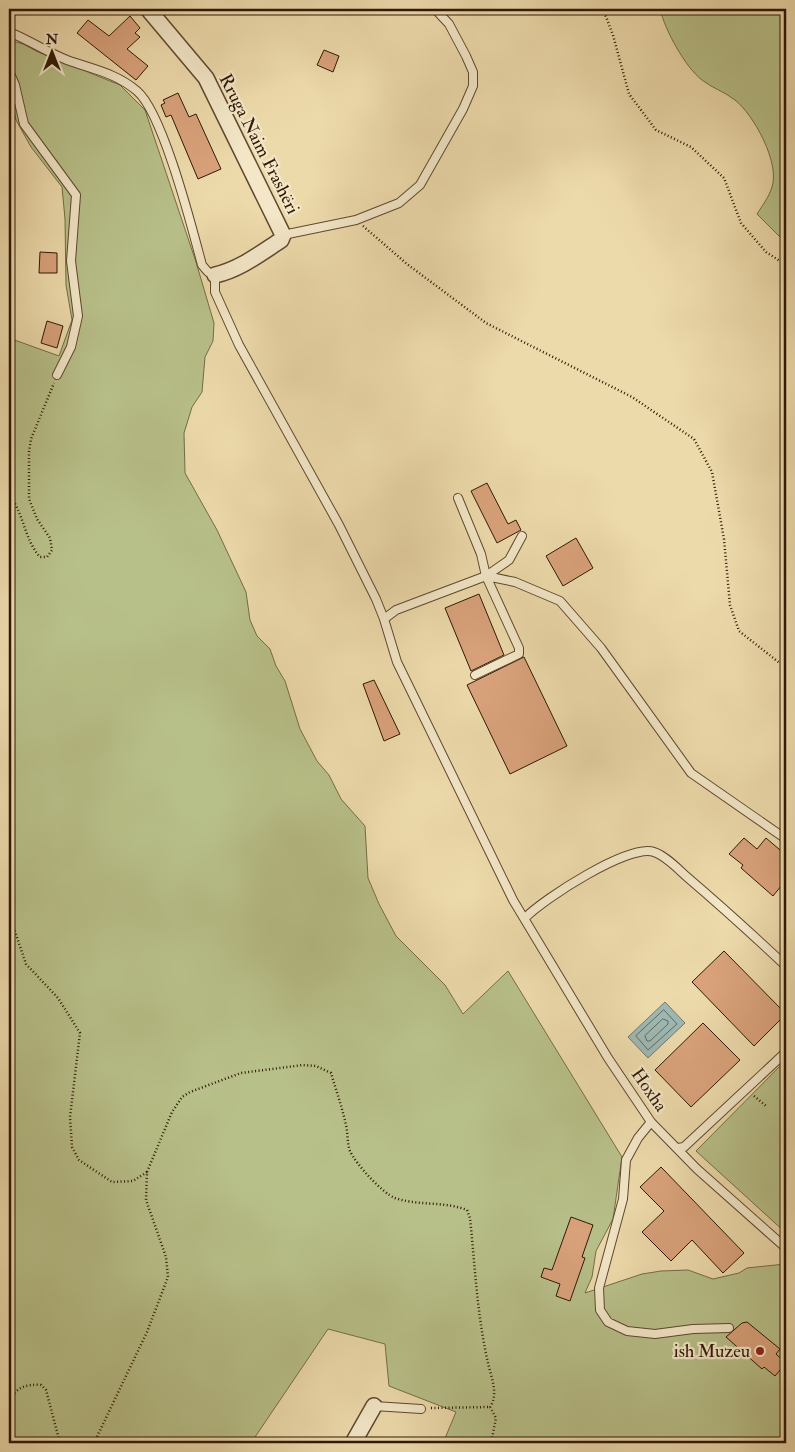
<svg xmlns="http://www.w3.org/2000/svg" width="795" height="1452" font-family="'IM FELL Double Pica',serif">
<rect width="100%" height="100%" fill="#eddaab"/>
<filter id="stains"><feTurbulence type="fractalNoise" baseFrequency=".004" numOctaves="4"/><feColorMatrix values="0 0 0 0 .2 0 0 0 0 .09 0 0 0 0 .02 0 0 0 .5 -.17"/></filter>
<radialGradient id="worn" r=".72"><stop offset=".6" stop-color="#630" stop-opacity="0"/><stop offset="1" stop-color="#630" stop-opacity=".3"/></radialGradient>
<path fill="#b8c089" stroke="#746c47" d="M660,9H786V243L757,214C762,206 769,197 772,187C780,163 754,115 735,100C725,92 712,88 702,80C685,67 665,30 660,9Z
M9,40L23,44L38,52L120,85L145,110L196,262L214,323L213,341L205,357L202,392L192,407L184,433L185,473L217,530L246,592L250,620L257,636L270,649L276,666L285,681L300,729L317,761L329,775L341,799L365,826L368,878L379,904L396,936L445,985L463,1014L508,971L622,1157L613,1219L596,1251L592,1277L585,1293L642,1274L661,1271L688,1270L713,1279L739,1273L747,1268L785,1264L786,1443H443L456,1412L389,1386L385,1344L328,1329L251,1443H9V338L59,356L72,320L66,285L65,219L62,187L31,147L16,120L9,92Z
M786,1060V1233L696,1151Z"/>
<path fill="#9db8b3" stroke="#71786d" d="M665,1002L685,1023L648,1058L628,1037Z"/>
<g fill="none" stroke-linecap="round" stroke-linejoin="round">
<path stroke="#66685c" stroke-width="1" d="M664,1010L677,1024L648,1050L636,1036Z
M663,1019L668,1021V1024L650,1041H647L645,1036Z"/>
</g>
<path fill="#d9a27b" stroke="#2f1805" d="M130,16L140,28L135,33L140,37L127,49L148,66L136,80L77,33L88,20L109,36Z
M324,50L339,56L333,72L317,65Z
M178,93L189,117L196,114L221,169L198,179L171,115L166,117L161,105L165,103L163,100Z
M40,252L57,253V273H39Z
M47,321L63,326L57,348L41,343Z
M487,483L508,524L516,520L521,530L497,543L471,491Z
M576,538L593,568L563,586L546,556Z
M479,594L504,655L471,671L445,608Z
M524,657L567,746L510,774L467,685Z
M374,680L400,734L384,741L363,684Z
M744,838L757,849L766,838L786,855V880L773,896L741,868L743,865L729,854Z
M724,951L786,1014L754,1046L692,982Z
M703,1023L740,1060L691,1107L655,1070Z
M661,1167L744,1253L723,1273L692,1240L671,1261L642,1232L664,1211L640,1187Z
M571,1217L593,1225L582,1257L585,1258L570,1301L556,1296L560,1284L541,1277L544,1268L552,1270Z
M747,1322L780,1349L776,1354L786,1363L775,1376L764,1367L762,1369L726,1337L742,1323Z"/>
<g fill="none" stroke-linecap="round" stroke-linejoin="round">
<g stroke="#5e482e" stroke-width="10">
<path id="lane" d="M9,32C29,40 47,52 67,60C92,69 116,73 137,91C163,113 192,228 202,265L208,272L215,275V292L239,345L339,525L376,599L384,619L397,662L513,900L608,1058L651,1122L697,1169L786,1248
M9,71L15,85L24,124L76,195L71,261L78,316L71,347L57,375
M283,235L356,220L399,203L420,185L463,109L473,86V72L466,56L449,24L435,9
M458,498L481,554L486,576L519,648V654L475,675
M486,576L509,560L522,536
M384,619L396,610L486,576L515,582L560,601L601,648L691,773L786,839
M525,918C543,899 630,843 654,852C666,856 678,869 687,877C721,906 754,936 786,966
M651,1122L638,1138L626,1160L623,1199L599,1288L600,1310L608,1322L627,1331L655,1334L693,1329L729,1328
M678,1148L684,1147L786,1052
M374,1406L421,1409"/>
</g>
<g stroke="#5e482e" stroke-width="18">
<path id="street" d="M148,9L206,78L283,235L281,240C261,253 239,270 215,275
M353,1443L374,1406"/>
</g>
<path stroke="#2f1805" stroke-width="2.5" stroke-dasharray="1 2.5" stroke-linecap="butt" d="M603,9L613,35L629,94L656,130L691,147L724,178L741,223L766,252L786,265
M363,226L407,264L486,323L632,397L694,439L712,472L724,539L730,605L739,631L786,668
M9,495C24,513 24,539 40,557H47L52,550L50,538L37,519L29,499V452L31,439L54,383
M9,914L26,964L58,998L80,1033L70,1117L72,1147L79,1160L112,1182L133,1181L147,1172
M754,1096L766,1106
M9,1402C16,1387 26,1384 41,1385L46,1390L60,1443
M490,1407L496,1418L491,1443
M431,1408L490,1407
M94,1443L147,1332L168,1277L166,1257L146,1200L147,1172L172,1112L182,1097L190,1092L241,1073L303,1065L316,1066L331,1073C336,1090 342,1107 346,1125C348,1134 347,1143 350,1151C356,1164 382,1193 395,1198C418,1206 444,1201 467,1210L470,1218C475,1266 477,1315 488,1363C491,1377 499,1394 490,1407"/>
<use href="#lane" stroke="#f3e7c8" stroke-width="8"/>
<use href="#street" stroke="#f3e7c8" stroke-width="15"/>
</g>
<circle fill="#8f2418" stroke="#f3e7c8" stroke-width="2" cx="760" cy="1351" r="5"/>
<g text-anchor="middle" dominant-baseline="central" stroke-width="4.5" stroke-linejoin="round" paint-order="stroke">
<g font-size="18" fill="#2f1805" stroke="#f3e7c8">
<text transform="translate(259 144) rotate(63)">Rruga Naim Frashëri</text>
<text transform="translate(649 1090) rotate(55)">Hoxha</text>
</g>
<g font-size="18" fill="#2f1805" stroke="#f3e7c8" text-anchor="end">
<text x="750" y="1351">ish Muzeu</text>
</g>
</g>
<rect width="795" height="1452" fill="none" stroke="#eddaab" stroke-width="30"/>
<rect x="10" y="10" width="775" height="1432" fill="none" stroke="#2f1805" stroke-width="2.5"/>
<rect x="15" y="15" width="765" height="1422" fill="none" stroke="#2f1805"/>
<g transform="translate(52 52)" stroke="#f3e7c8" stroke-width="4" paint-order="stroke">
<path d="M0-4L9 19L0 12L-9 19Z" fill="#2f1805"/>
<text y="-8" font-size="14" font-weight="bold" text-anchor="middle" fill="#2f1805">N</text>
</g>
<rect width="100%" height="100%" filter="url(#stains)"/>
<rect width="100%" height="100%" fill="url(#worn)"/>
</svg>
